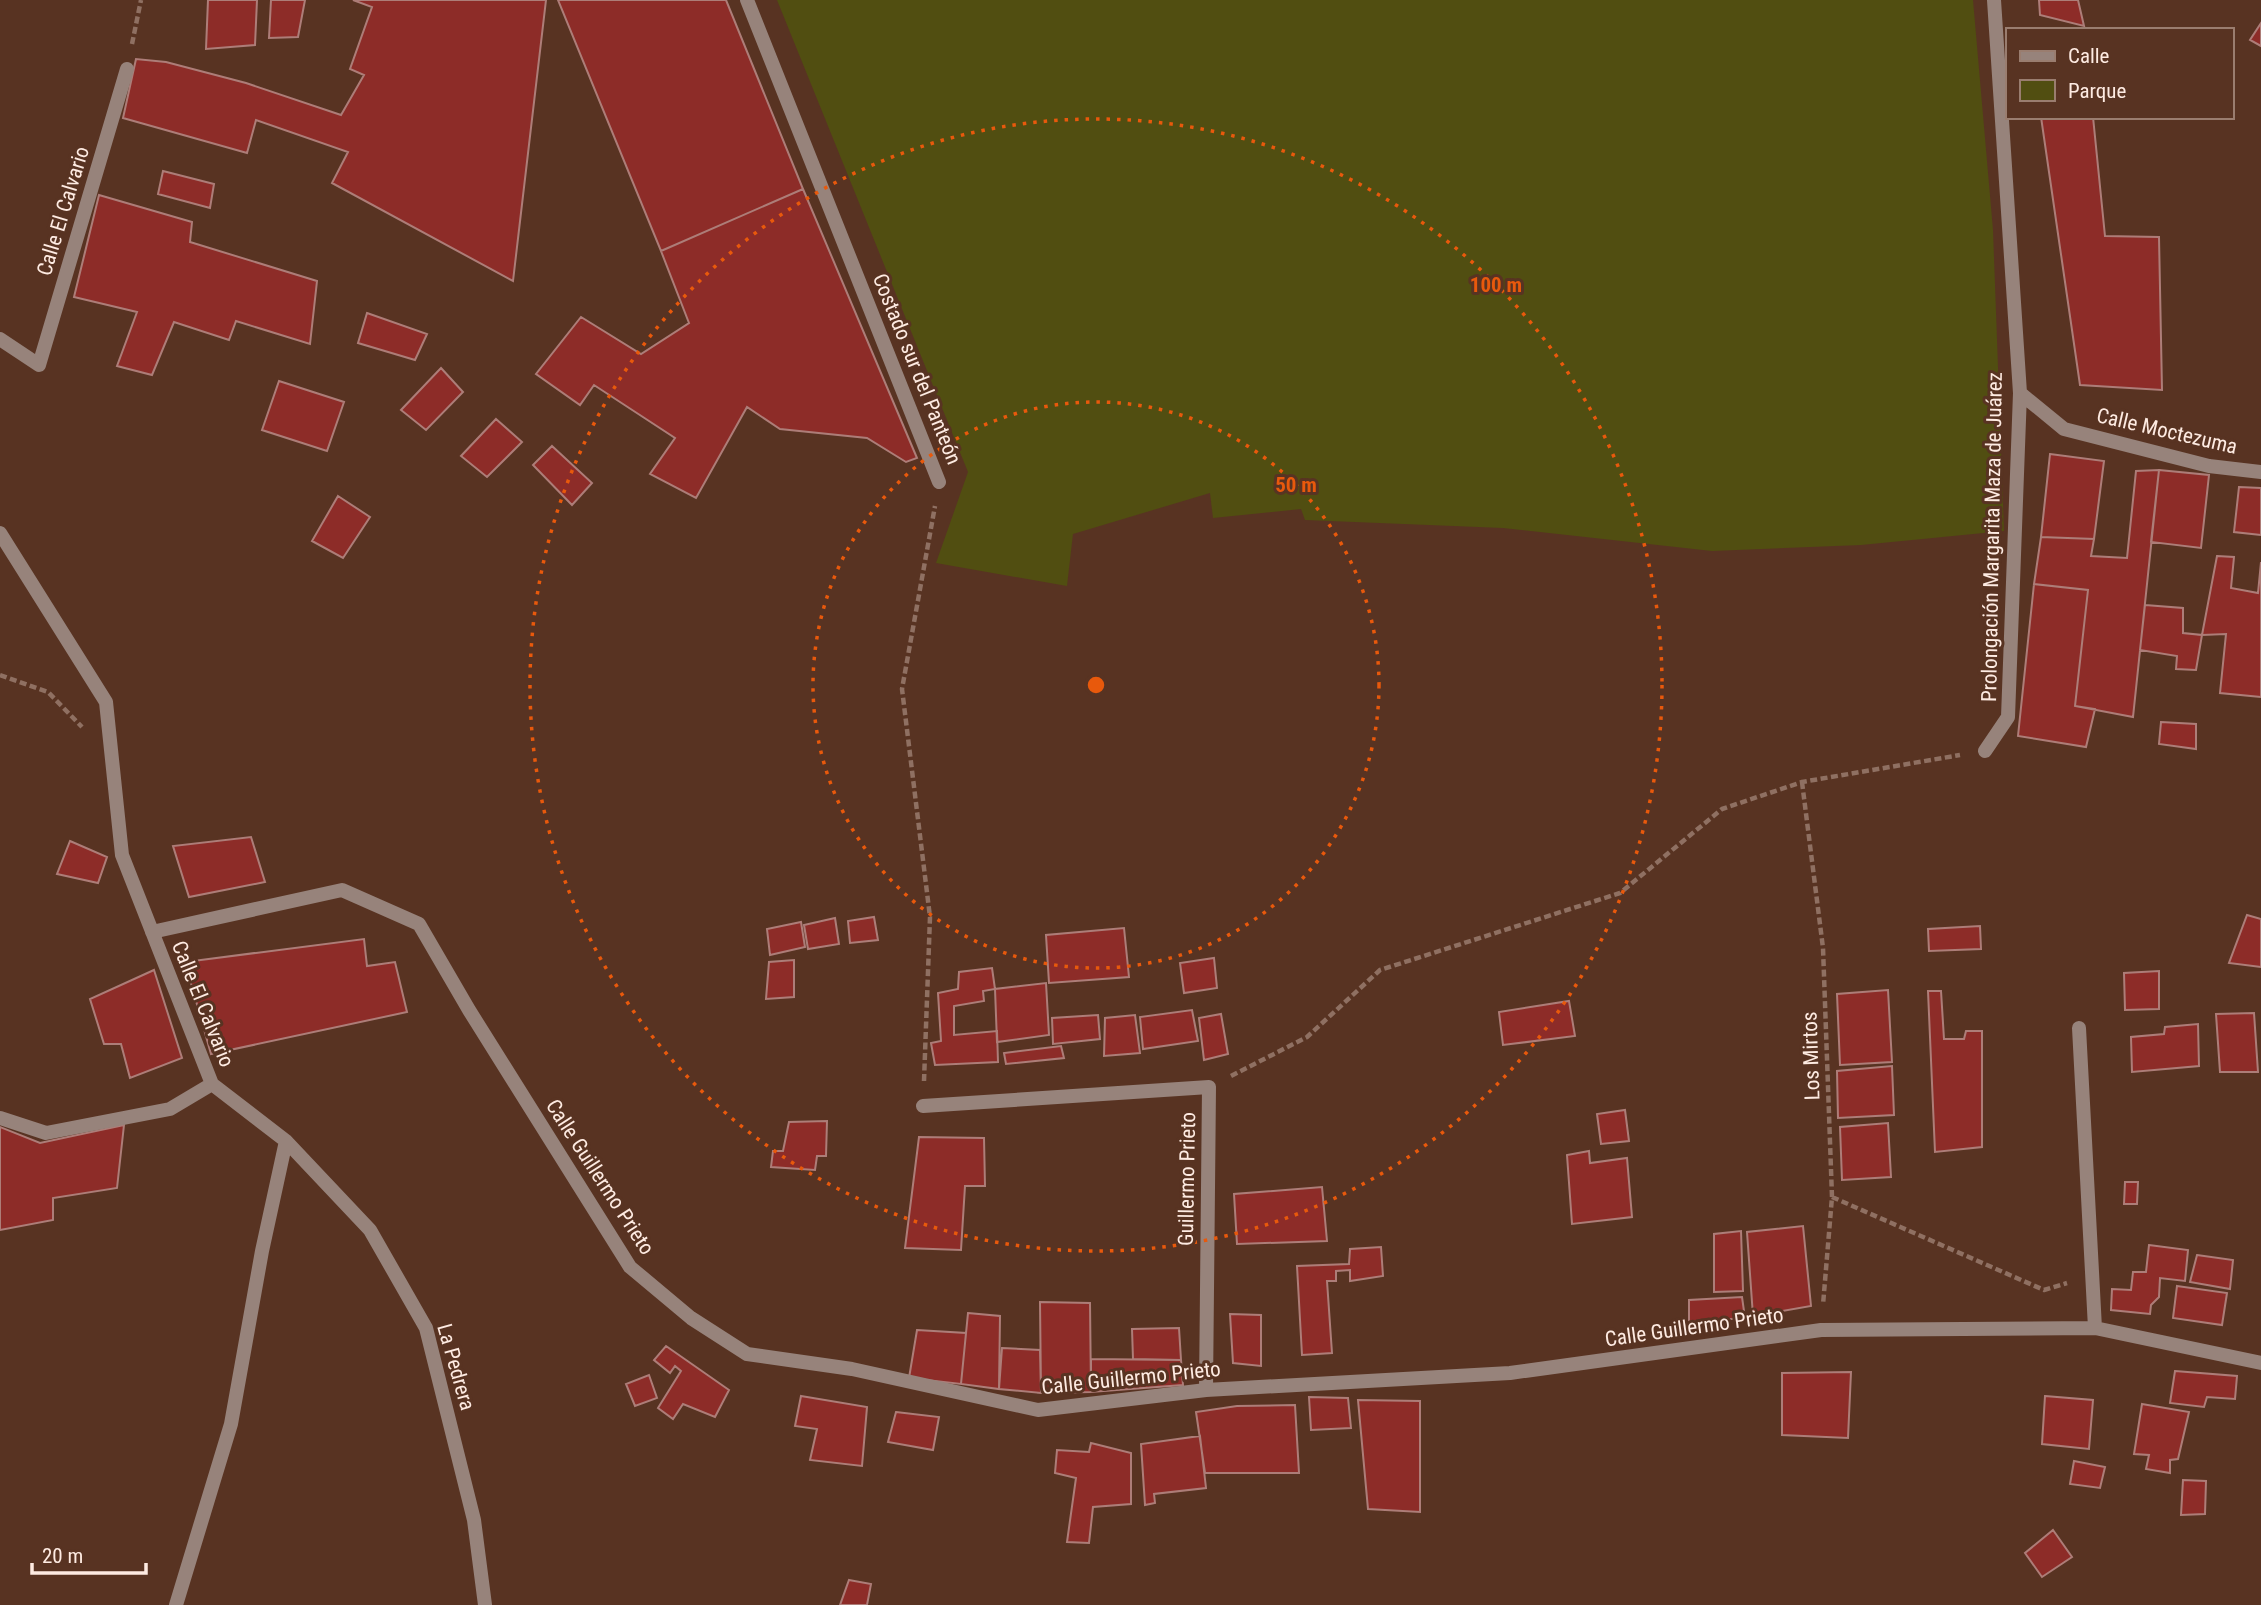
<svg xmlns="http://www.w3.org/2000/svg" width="2261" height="1605" font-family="'Roboto Condensed',sans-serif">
<rect width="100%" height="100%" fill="#583322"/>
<path fill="#514e11" d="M777,0H1973L1993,230L2004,531L1861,545L1712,551L1503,528L1305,520L1301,509L1213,518L1210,493L1073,534L1067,586L936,563L968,472Z"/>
<path fill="#8d2c28" stroke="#ad7d78" stroke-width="2" d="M208,0H257L255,45L206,49Z
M271,0H305L298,37L269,38Z
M353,0H546L513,281L332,183L348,152L256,120L247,153L123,118L136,59L166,62L246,83L341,115L364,75L350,69L372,7Z
M558,0H726L803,189L661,251Z
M2039,0H2078L2084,26L2040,15Z
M2261,23V46L2250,40Z
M2041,117H2093L2105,236L2159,237L2162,390L2080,385Z
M163,171L214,184L210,208L158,194Z
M803,189L917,458L906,462L867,438L780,429L747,407L696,498L650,474L675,438L594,385L580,405L536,374L581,317L641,354L689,323L661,251Z
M99,195L192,222L190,242L317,281L310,344L236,321L229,340L174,322L152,375L117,366L137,312L74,297Z
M367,313L427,334L415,360L358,343Z
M441,368L463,392L426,430L401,410Z
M279,381L344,402L327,451L262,430Z
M496,419L522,442L487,477L461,456Z
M552,446L592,483L572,505L533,465Z
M2050,454L2104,461L2094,539L2041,537Z
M2159,470L2133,717L2075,706L2088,590L2034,584L2041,537L2094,539L2091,556L2127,558L2136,471Z
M2159,470L2209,475L2201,548L2151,542Z
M2239,487L2261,488V535L2234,532Z
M338,496L370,517L343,558L312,541Z
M2217,556L2234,557L2231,588L2258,593L2261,562V697L2220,693L2226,634L2202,635Z
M2034,584L2088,590L2075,706L2095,709L2086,747L2018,736Z
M2145,605L2183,608V633L2202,635L2196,670L2176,669L2177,656L2140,650Z
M2161,722L2196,724V749L2159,744Z
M251,837L265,882L189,897L173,846Z
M70,841L107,857L98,883L57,874Z
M2247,915L2261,919V967L2229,963Z
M874,917L878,940L850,943L848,921Z
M835,918L839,944L808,949L804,925Z
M801,922L805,947L770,955L767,929Z
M1980,926L1981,949L1929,951L1928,929Z
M1124,928L1129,977L1049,983L1046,935Z
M364,939L367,966L395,962L407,1012L211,1054L185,962Z
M1214,958L1217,988L1184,993L1180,963Z
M794,960V997L766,999L769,962Z
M992,968L995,989L983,991L984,1001L954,1006V1035L997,1031L998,1062L935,1065L931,1043L941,1041L938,993L958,989L959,972Z
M154,970L182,1058L130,1078L121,1044H104L90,999Z
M2159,971V1009L2125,1010L2124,973Z
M1046,983L1049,1035L997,1042L995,989Z
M1888,990L1892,1062L1840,1065L1837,994Z
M1928,991H1941L1944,1039H1964L1966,1031H1982V1147L1935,1152Z
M1569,1001L1575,1036L1503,1045L1499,1012Z
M1192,1010L1198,1041L1143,1049L1140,1017Z
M2254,1013L2258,1072H2220L2216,1014Z
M1221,1014L1228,1054L1204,1060L1199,1018Z
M1098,1015L1100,1039L1053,1044L1052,1018Z
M1135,1015L1140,1053L1104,1056L1105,1018Z
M2198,1024L2199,1066L2132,1072L2131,1037L2164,1034L2165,1027Z
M1061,1046L1064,1058L1006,1064L1004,1053Z
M1892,1066L1894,1115L1838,1118L1837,1071Z
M1625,1110L1629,1141L1601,1144L1597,1114Z
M827,1121L826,1156H817L815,1170L771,1167L773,1151H783L789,1122Z
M1888,1123L1891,1177L1842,1180L1840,1127Z
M124,1125L117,1188L53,1198V1220L0,1230V1127L40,1143Z
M919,1137L984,1138L985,1186H965L961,1250L905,1248Z
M1589,1151L1590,1163L1627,1158L1632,1217L1572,1224L1567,1155Z
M2125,1182H2138L2137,1204H2124Z
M1322,1187L1327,1241L1237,1244L1234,1194Z
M1803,1226L1811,1306L1753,1316L1747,1232Z
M1741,1231L1743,1291L1714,1292V1234Z
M2149,1245L2188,1250L2185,1281L2160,1278L2159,1297L2151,1305L2150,1314L2111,1310L2112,1289L2131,1290L2133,1272H2146Z
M1381,1247L1383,1276L1350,1281V1270L1336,1271V1281H1327L1332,1353L1302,1355L1297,1266L1349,1264L1350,1249Z
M2197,1255L2233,1260L2230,1289L2190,1282Z
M2177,1286L2227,1293L2222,1325L2173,1318Z
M1742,1297L1745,1318L1689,1322V1300Z
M1040,1302L1090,1303L1091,1392L1041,1393Z
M968,1313L1000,1316L999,1389L961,1384Z
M1230,1314L1261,1315V1366L1233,1363Z
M1179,1328L1181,1360L1133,1359L1132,1329Z
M917,1330L966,1333L961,1384L909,1378Z
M666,1346L729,1390L715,1417L683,1404L673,1419L658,1408L681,1371L675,1366L670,1373L654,1360Z
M1002,1348L1040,1350L1041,1393L999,1389Z
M1091,1359L1181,1360L1183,1385L1091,1392Z
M2175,1371L2237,1376L2235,1399L2207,1397L2204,1407L2170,1403Z
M1851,1372L1848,1438L1782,1435V1373Z
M649,1375L657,1398L635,1406L626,1384Z
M801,1396L867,1407L862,1466L810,1460L817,1429L795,1426Z
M2045,1396L2093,1400L2089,1449L2042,1444Z
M1309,1397L1348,1398L1351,1428L1311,1430Z
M1358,1400L1420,1401V1512L1368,1509Z
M2142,1404L2189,1412L2178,1459L2170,1460V1473L2146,1469L2149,1455L2134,1454Z
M1295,1405L1299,1473H1205L1196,1412L1237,1406Z
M896,1412L939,1417L933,1450L888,1442Z
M1200,1436L1206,1488L1154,1494L1155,1503L1145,1505L1141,1444Z
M1091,1443L1131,1453V1504L1093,1507L1089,1543L1067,1542L1076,1478L1055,1473L1057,1450L1089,1452Z
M2074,1461L2105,1467L2100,1488L2070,1484Z
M2183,1480L2206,1481L2205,1514L2181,1515Z
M2053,1530L2072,1557L2042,1577L2025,1553Z
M849,1580L871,1584L867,1605H840Z"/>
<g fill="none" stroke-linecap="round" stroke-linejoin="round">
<path stroke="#8f7062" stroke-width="4.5" stroke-dasharray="7 3.5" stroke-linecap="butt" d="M132,44L141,0
M0,675L48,692L82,727
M1802,782L1823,948L1832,1197L1823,1305
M1231,1076L1307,1037L1380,970L1620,893L1722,809L1802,782L1960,755
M924,1081L930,917L902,689L935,506
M1832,1197L2044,1290L2067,1283"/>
<path stroke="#97837b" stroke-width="14" d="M747,0L939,482
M0,339L39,365L127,69
M2020,393L2064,429L2209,466L2261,472
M0,533L106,702L122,855L212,1084L286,1141L370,1230L426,1328L474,1520L485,1605
M1985,751L2008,717L2020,393L1994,0
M152,932L342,890L419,924L469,1010L630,1267L691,1318L747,1354L852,1369L1038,1410L1206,1390L1510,1373L1821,1330L2095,1328L2261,1363
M2079,1028L2095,1328
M923,1106L1209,1087L1206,1390
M0,1118L46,1133L170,1109L212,1084
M176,1605L231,1424L262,1251L286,1141"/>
</g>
<g fill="none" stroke="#e8590c" stroke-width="3.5" stroke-dasharray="3.5 7">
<circle cx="1096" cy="685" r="283"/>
<circle cx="1096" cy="685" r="566"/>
</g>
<g text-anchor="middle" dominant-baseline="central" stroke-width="6" stroke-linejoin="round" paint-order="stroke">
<g font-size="21" fill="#feebe2" stroke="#583322">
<text transform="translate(63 211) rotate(-73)">Calle El Calvario</text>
<text transform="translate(917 369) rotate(68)">Costado sur del Panteón</text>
<text transform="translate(2167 431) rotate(13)">Calle Moctezuma</text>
<text transform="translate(1992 537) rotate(-89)">Prolongación Margarita Maza de Juárez</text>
<text transform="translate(203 1004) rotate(68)">Calle El Calvario</text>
<text transform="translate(1811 1056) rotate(-92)">Los Mirtos</text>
<text transform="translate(600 1177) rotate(57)">Calle Guillermo Prieto</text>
<text transform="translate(1187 1179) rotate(-89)">Guillermo Prieto</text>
<text transform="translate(1694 1327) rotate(-8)">Calle Guillermo Prieto</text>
<text transform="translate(456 1367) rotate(74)">La Pedrera</text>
<text transform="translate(1131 1378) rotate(-6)">Calle Guillermo Prieto</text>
</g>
</g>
<circle cx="1096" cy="685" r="10" fill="#e8590c" stroke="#583322" stroke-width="3.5"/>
<g font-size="21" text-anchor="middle" font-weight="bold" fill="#e8590c" stroke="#583322" stroke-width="6" stroke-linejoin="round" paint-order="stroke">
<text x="1496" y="292">100 m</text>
<text x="1296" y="492">50 m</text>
</g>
<rect x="2006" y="28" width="228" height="91" fill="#583322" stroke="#9a7d6f" stroke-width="2"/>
<rect x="2020" y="51" width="35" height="10" fill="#97837b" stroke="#9a7d6f" stroke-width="2"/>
<text x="2068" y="63" font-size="21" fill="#feebe2">Calle</text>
<rect x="2020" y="80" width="35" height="21" fill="#514e11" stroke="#9a7d6f" stroke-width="2"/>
<text x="2068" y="98" font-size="21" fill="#feebe2">Parque</text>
<path d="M32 1563v10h114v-10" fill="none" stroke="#feebe2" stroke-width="3.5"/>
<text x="42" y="1563" font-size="21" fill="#feebe2" stroke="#583322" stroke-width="5" paint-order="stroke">20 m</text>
</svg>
